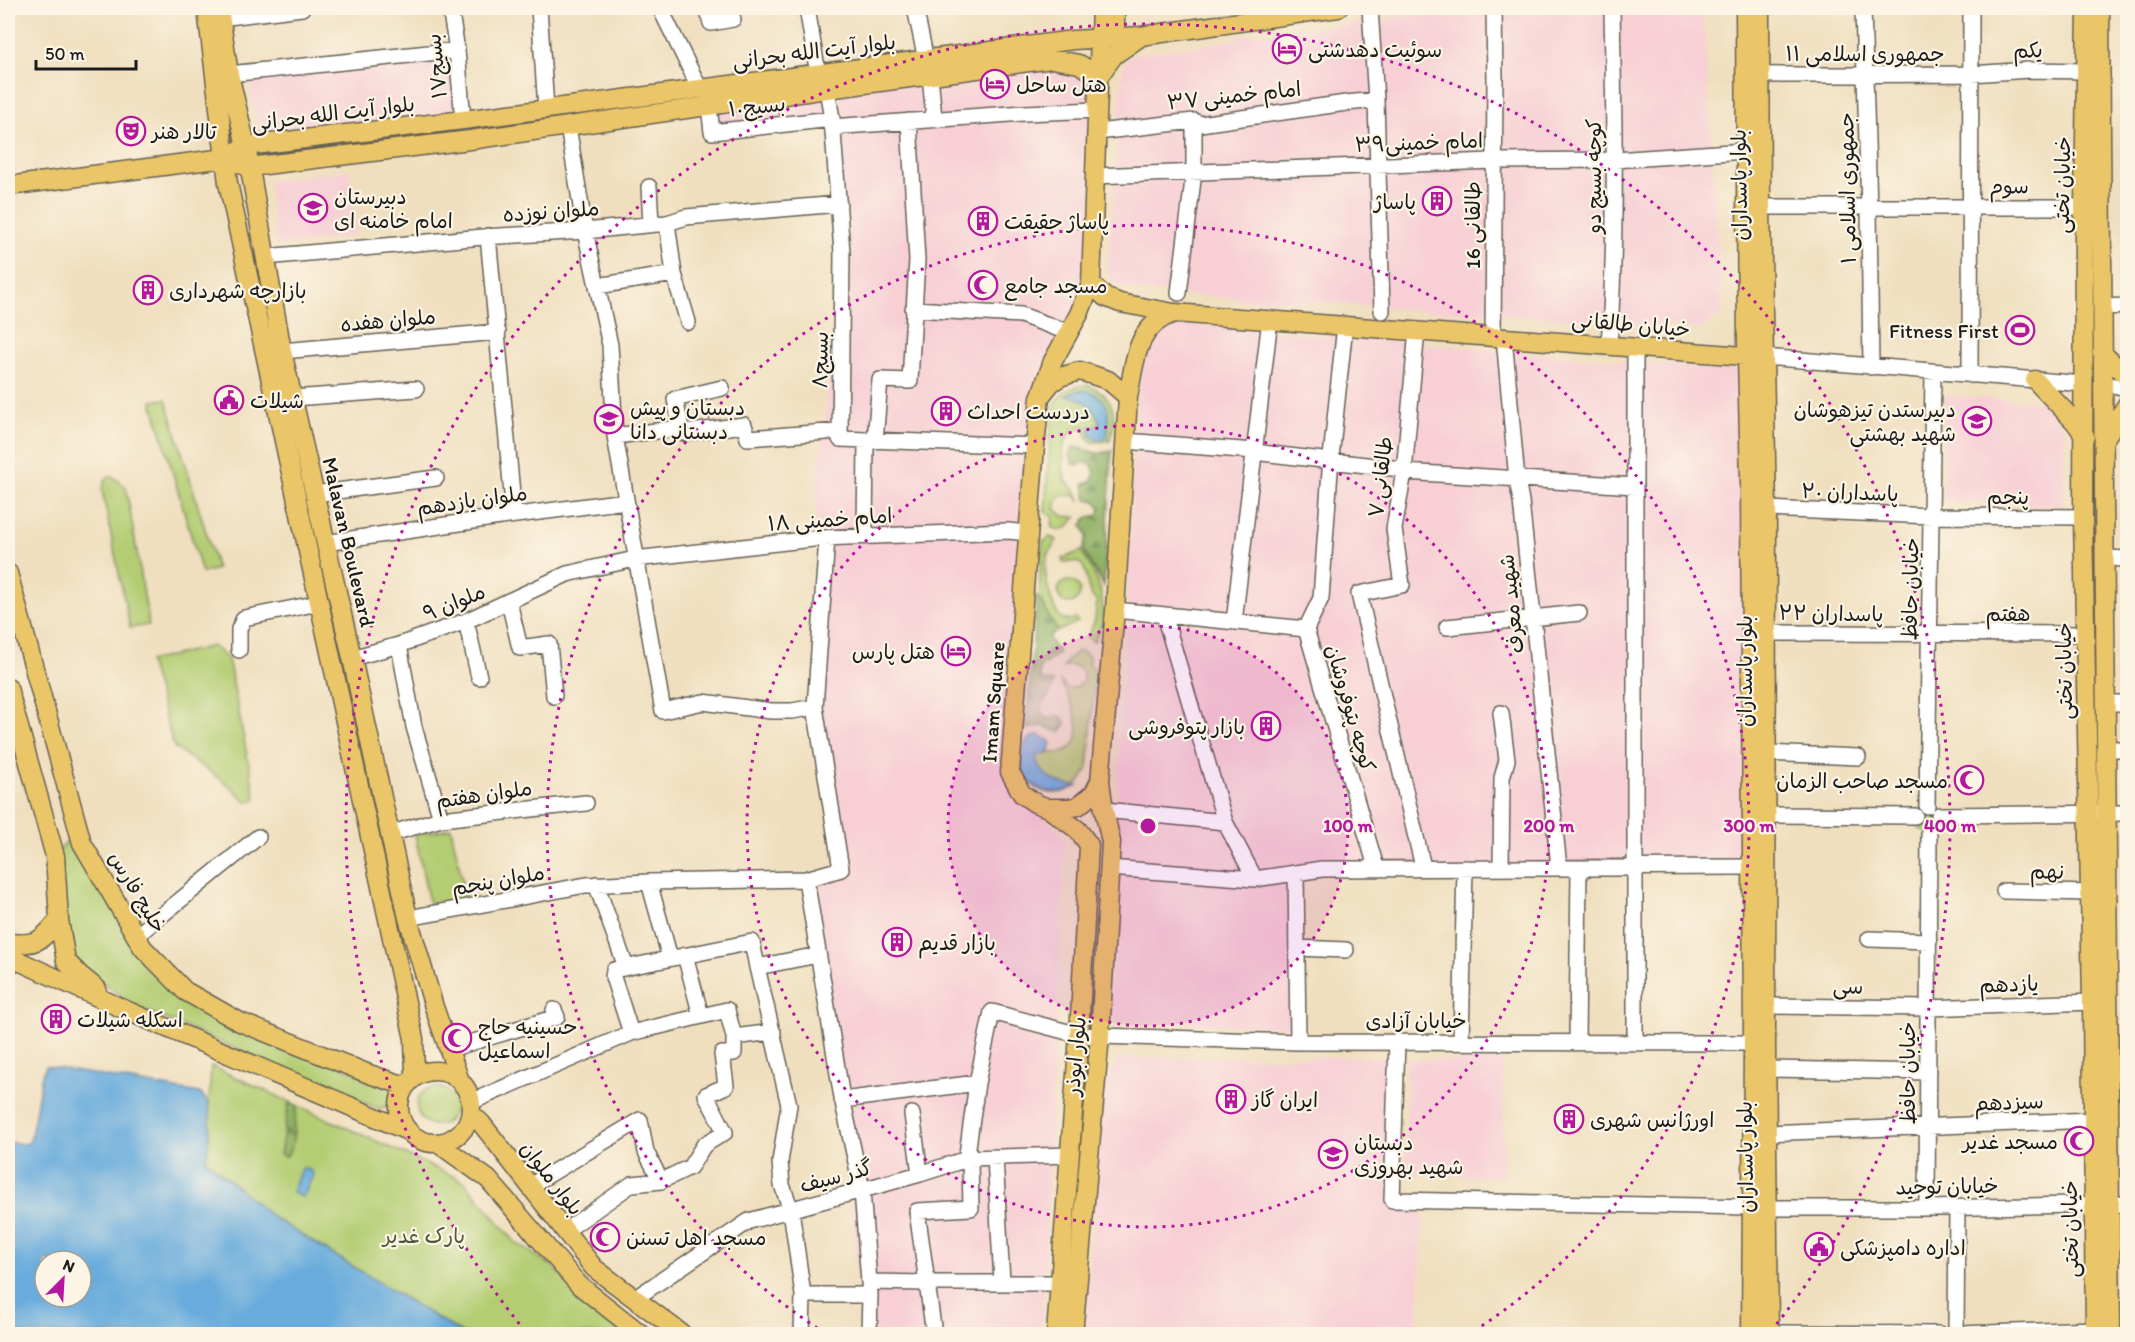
<svg xmlns="http://www.w3.org/2000/svg" width="2135" height="1342" font-family="Itim,'Playpen Sans Arabic',sans-serif">
<defs>
<pattern id="forest-firs" width="22" height="20" patternUnits="userSpaceOnUse" patternTransform="scale(1.5)"><rect width="22" height="20" fill="#8fb065"/><path d="M5 1l3.5 6h-7zM16 11l3.5 6h-7z" fill="#748e52"/></pattern>
</defs>
<rect width="100%" height="100%" fill="#fcf5e5"/>
<filter id="ink" filterUnits="userSpaceOnUse"><feTurbulence type="fractalNoise" baseFrequency=".0167" numOctaves="2"/><feDisplacementMap in="SourceGraphic" scale="12" xChannelSelector="R" yChannelSelector="G"/><feConvolveMatrix kernelMatrix="1 2 1 2 8 2 1 2 1" color-interpolation-filters="sRGB"/></filter>
<filter id="wash" filterUnits="userSpaceOnUse"><feTurbulence type="fractalNoise" baseFrequency=".008" numOctaves="4" result="noise"/><feDisplacementMap in="SourceGraphic" scale="24" xChannelSelector="R" yChannelSelector="G"/><feGaussianBlur stdDeviation="1.35" result="paint"/><feColorMatrix in="noise" values="0 0 0 0 0 0 0 0 0 0 0 0 0 0 0 0 0 1.4 0 .05"/><feComposite in="paint" operator="in"/></filter>
<g filter="url(#wash)">
<rect width="100%" height="100%" fill="#f0dfbf"/>
<path fill="#f7cfd5" d="M1459,8H1706L1703,14L1722,311L1714,321L1698,329L1555,318L1429,311L1321,302L1240,299L1133,290L1119,286L1112,281L1108,270L1122,74L1123,66L1127,59L1134,55L1238,40L1239,36L1338,26Z
M455,53L463,120L260,145L249,76Z
M1026,62L1099,76L1091,284L1053,361L1010,772L1037,812L1065,839L1041,1334H862L842,1098L806,879L840,869L822,753L816,496L842,257L835,127L712,132L709,106Z
M348,170L357,235L277,246L268,181Z
M1175,323L1740,371L1751,867L1254,875L1114,865L1137,404L1145,343L1156,329Z
M1945,396L2041,402L2065,430L2063,506L1943,501Z
M1119,873H1296L1294,1028L1108,1019Z
M1386,1057L1392,1200L1423,1215L1417,1334H1084L1104,1085L1119,1058Z
M1407,1060L1503,1061V1177L1405,1175Z"/>
<path fill="#b4cd73" stroke="#687448" stroke-width="1.5" d="M1086,385C1114,393 1118,415 1110,441L1092,442L1087,437L1085,426L1073,429L1064,443L1063,469L1066,481L1075,490L1081,502L1074,495H1064L1057,500L1055,509L1063,516L1076,517L1068,527L1059,531L1052,527L1053,515L1045,512L1052,414C1056,395 1066,387 1086,385Z
M166,399L217,569L202,573L152,401Z
M112,476L126,487L149,625L130,628L102,490L105,480Z
M1050,537L1057,540C1053,546 1047,554 1046,561C1043,573 1052,613 1063,619C1068,622 1071,620 1076,619L1078,622L1058,631C1034,600 1039,578 1043,542Z
M1081,551C1101,580 1111,609 1094,642L1088,638L1095,620L1097,602C1095,599 1092,597 1091,594C1082,577 1093,558 1063,562L1062,559Z
M1058 592a11 11 0 1 1 22 0a11 11 0 1 1-22 0Z
M213,646L228,659L256,800L246,802C226,779 198,765 174,747L149,661Z
M1078,651L1084,652L1089,657V667H1096L1088,768C1069,813 1011,792 1023,749C1026,740 1030,737 1039,735L1049,740L1051,744L1048,753C1098,755 1073,703 1059,680L1068,689L1077,687L1083,682V672L1078,667L1068,665L1063,668L1068,659Z
M1915 819a12 12 0 1 1 24 0a12 12 0 1 1-24 0Z
M451,828L466,898L430,907L415,835Z
M66,842L80,845L181,994L394,1090L395,1100L390,1107L377,1108L137,1007L89,973L68,951L58,852Z
M211,1066L464,1181L516,1243L551,1265L622,1334H463L272,1217L206,1159Z
M417 1106a19 19 0 1 1 38 0a19 19 0 1 1-38 0Z"/>
<path fill="url(#forest-firs)" stroke="#566640" stroke-width="1.5" d="M1073,447C1088,448 1097,458 1112,450L1104,586L1083,550L1087,536L1082,525L1088,517L1098,515L1101,507L1094,500H1087L1084,484L1091,482L1095,473L1092,465L1083,462L1079,465L1073,464L1070,455Z
M1037,595L1057,631L1049,636V639L1059,653L1040,668V679L1054,682L1050,693L1040,710L1048,719L1054,716H1061L1066,723L1061,733L1043,726L1026,729Z
M289,1102L297,1106L292,1147L286,1157L280,1154Z"/>
<path fill="#68abdc" stroke="#42647c" stroke-width="1.5" fill-rule="evenodd" d="M1086,390C1112,398 1110,414 1107,437C1101,442 1095,439 1090,435V427L1100,424C1097,407 1081,396 1064,396L1076,391Z
M1039,735L1049,740L1051,744L1047,753L1036,756C1039,776 1058,785 1077,786C1037,808 1004,765 1030,737Z
M46,1066L199,1093C218,1103 208,1141 206,1160L272,1217L463,1334H8V1142L24,1144L30,1142L42,1074ZM45,1261H81V1297H45Z
M305,1168L312,1172L313,1175L304,1196L301,1197L292,1192L301,1169Z"/>
</g>
<g filter="url(#ink)">
<g fill="none" stroke-linecap="round" stroke-linejoin="round">
<g stroke="#666055" stroke-width="18">
<path id="minor" d="M450,8L457,50L463,120
M539,8L546,108
M660,8L700,89
M707,8L711,23L733,19
M807,8L818,74
M915,8L926,60
M1370,8L1376,100L1382,311
M1863,8L1869,208L1871,367
M220,18L302,8
M229,74L457,50
M930,75L934,118
M1760,75L1971,74L2029,70L2087,71
M827,89L832,119L842,252L840,439L1035,446
M709,106L712,132L832,119
M568,126L585,231L610,345L615,436L663,711L703,702L771,711H792L815,707
M831,127L1024,113L1098,110
M1097,132L1194,121L1200,124L1346,103L1376,100
M1094,176L1493,161L1615,160L1745,151
M649,187L651,224
M1761,207H2084
M667,223L674,274L688,322
M488,236L514,515
M265,257L483,237L585,231L667,223L686,217L839,204
M597,286L674,274
M1179,293L1194,172V121
M2102,307L2128,306
M913,309L1021,315L1070,333
M1417,330L1404,472L1394,529L1402,585L1359,594L1423,867
M1493,336L1495,81L1494,8
M1504,337L1517,480L1521,501L1559,868
M1609,345C1617,233 1614,120 1612,8
M1635,347V1042
M282,351L498,332
M1764,357L2084,384
M1970,375L1971,8
M2103,385L2128,387
M293,398L416,389
M681,428L675,399L722,388
M615,436L681,428L684,433L744,425L748,438L840,431
M875,441L880,380L910,381L917,260L909,121
M1125,441L1255,451L1262,453L1401,469L1404,472L1635,486
M314,494L436,478
M1767,509L1932,516L2083,517
M865,535L866,440
M827,538L815,707L841,869L806,879L842,1098L862,1190L870,1295L869,1334
M325,543L493,518L626,501
M2104,558L2128,559
M509,602L520,648L549,644L554,696
M1115,610L1306,629L1376,867
M1164,615L1225,822L1255,879
M466,621L479,677
M1234,622L1270,319
M1447,627L1579,613
M1306,629L1321,598L1331,457L1345,325
M1767,633L2086,634
M399,645L414,727L441,819
M239,650V629L244,618L319,603
M352,658L399,645L466,621L567,574L635,559L822,538L1008,531L1028,533
M2106,703H2128
M1501,713L1507,760L1502,778L1501,868
M2107,749H2128
M1767,753L1858,757
M1927,806L1933,373
M1104,810L1225,822
M1767,815L1915,816
M1939,815L2128,813
M389,834L441,819L586,803
M1109,868L1255,879L1322,869L1751,867
M1296,873L1298,1042
M649,882L806,879
M596,884L626,967
M2004,891L2090,893
M408,918L586,885L649,882L670,958
M136,936L258,837
M1869,939L1929,941
M1297,948L1346,950
M685,955L701,1016
M757,967L789,1105L780,1162L782,1185L791,1210L803,1295L802,1334
M1766,1006L1928,1008L2092,1002
M631,1033L613,977L614,970L752,942L757,967L818,955
M1397,1041L1392,1200L1752,1207
M1461,1042L1465,868
M1577,1042L1579,868
M450,1049L557,1017L554,1010
M1766,1069L1928,1072
M977,1083L992,1012L1079,1035L1100,1036L1298,1042L1753,1043
M842,1100L977,1083L967,1154L970,1158L971,1208L917,1211L927,1283L869,1282
M471,1102L631,1033L727,1010L734,1037L773,1032
M912,1114L920,1174
M1767,1133L2092,1120
M995,1157L1002,1282
M530,1186L640,1120L646,1152L661,1181
M1768,1208H1927L2128,1204
M1927,1208L1929,831
M565,1231L632,1184L661,1181L690,1167L704,1145L725,1132L706,1095L726,1086L722,1054L734,1053V1037
M803,1295H870
M634,1299L749,1221L920,1174L970,1158L1070,1155
M1769,1333L1939,1334
M934,1334L927,1283H1060
M1956,1334L1957,1208
M1960,1334L2095,1329"/>
</g>
<g stroke="#666055" stroke-width="21">
<path id="major" d="M219,8L229,74L246,146L282,351L352,658L408,918L434,1007L460,1081
M1745,8L1747,356L1750,483L1753,1043L1751,1334
M1760,8L1761,207L1767,509L1766,1044L1769,1334
M2087,8L2084,207L2083,517L2092,1002L2095,1334
M2100,8L2111,1334
M208,18L228,183L414,1039L415,1077
M1115,37V8
M1099,76L1114,55L1140,37
M238,163L249,167L470,140L827,89L1052,59L1079,64L1099,76
M8,186L225,158L246,146L463,120L1073,40L1141,36L1338,8
M1091,284L1105,297L1120,303L1174,313L1758,357
M2102,353L2128,377
M1080,371L1108,380L1128,397L1115,610L1100,781L1094,793L1078,806L1069,808H1048L1035,803L1022,794L1010,772L1035,446L1040,397L1052,382L1060,377Z
M2035,380L2075,422L2085,436
M1042,392L1053,361L1079,314L1091,284L1101,8
M1128,397C1135,362 1135,326 1174,313
M2105,438L2128,403
M8,573L82,843L143,948L185,991L240,1022L369,1074L406,1086
M8,688L55,856L59,920L66,961L81,976L97,989
M1048,808L1078,830L1089,845L1079,1035L1056,1334
M8,943C38,945 40,942 59,920
M8,956L130,1012L408,1131
M399 1107a36 36 0 1 1 72 0a36 36 0 1 1-72 0Z
M471,1114L481,1123L594,1268L682,1334
M439,1144L488,1179L579,1285L641,1334
M1073,1334L1100,1036L1111,842L1104,810L1100,781"/>
</g>
<use href="#minor" stroke="#fff" stroke-width="15"/>
<use href="#major" stroke="#ebc669" stroke-width="18"/>
</g>
</g>
<circle cx="1148" cy="826" r="200" fill="#b5179e" fill-opacity=".12"/>
<g fill="none" stroke="#b5179e" stroke-width="3" stroke-dasharray="3 6">
<circle cx="1148" cy="826" r="200"/>
<circle cx="1148" cy="826" r="401"/>
<path d="M825 1333A601 601 0 1 1 1471 1333"/>
<path d="M525 1331A802 802 0 1 1 1771 1331"/>
</g>
<defs>
<g id="hotel-ring" transform="scale(1.5)"><circle r="9.5" fill="#fcf5e5" stroke="#b5179e" stroke-width="1.5"/><path d="M-6-4.5h1.5V1H6V5H4.5V3h-9V5H-6ZM-4 0a1.8 1.8 0 1 1 3.6 0ZM.5 0V-2.5h3Q6-2.5 6 0Z" fill="#b5179e"/></g>
<g id="theatre-ring" transform="scale(1.5)"><circle r="9.5" fill="#fcf5e5" stroke="#b5179e" stroke-width="1.5"/><path d="M-5-5.5Q0-4 5-5.5V0Q5 5 0 6Q-5 5-5 0ZM-3.3-2.5H-1v1.5H-3.3ZM1-2.5H3.3v1.5H1ZM-2.8 1Q0 5.5 2.8 1Z" fill="#b5179e"/></g>
<g id="building-ring" transform="scale(1.5)"><circle r="9.5" fill="#fcf5e5" stroke="#b5179e" stroke-width="1.5"/><path d="M-4-6H4V6H1V3H-1V6H-4ZM-2.5-4.3h1.7v1.8h-1.7ZM.8-4.3h1.7v1.8H.8ZM-2.5-1h1.7V.8h-1.7ZM.8-1h1.7V.8H.8Z" fill="#b5179e"/></g>
<g id="school-ring" transform="scale(1.5)"><circle r="9.5" fill="#fcf5e5" stroke="#b5179e" stroke-width="1.5"/><path d="M0-5L7-2L0 1L-7-2ZM-4 1L0 2.5L4 1V4Q0 6-4 4Z" fill="#b5179e"/></g>
<g id="mosque-ring" transform="scale(1.5)"><circle r="9.5" fill="#fcf5e5" stroke="#b5179e" stroke-width="1.5"/><path d="M3.5-4.9A6 6 0 1 0 3.5 4.9A5 5 0 1 1 3.5-4.9Z" fill="#b5179e"/></g>
<g id="stadium-ring" transform="scale(1.5)"><circle r="9.5" fill="#fcf5e5" stroke="#b5179e" stroke-width="1.5"/><path d="M0-5a6.5 5 0 1 0 0 10a6.5 5 0 1 0 0-10ZM-3.5-1.8h7v3.6h-7Z" fill="#b5179e"/></g>
<g id="civic-ring" transform="scale(1.5)"><circle r="9.5" fill="#fcf5e5" stroke="#b5179e" stroke-width="1.5"/><path d="M-.6-6.5H3V-4.5H.6V-3L4-1V1h2V6H-6V1h2V-1L-.6-3ZM-1.2 2.5V6h2.4V2.5Z" fill="#b5179e"/></g>
</defs>
<g fill-rule="evenodd">
<use href="#hotel-ring" x="1287" y="49"/>
<use href="#hotel-ring" x="995" y="84"/>
<use href="#theatre-ring" x="131" y="131"/>
<use href="#building-ring" x="1437" y="201"/>
<use href="#school-ring" x="313" y="208"/>
<use href="#building-ring" x="983" y="221"/>
<use href="#mosque-ring" x="983" y="285"/>
<use href="#building-ring" x="148" y="290"/>
<use href="#stadium-ring" x="2020" y="330"/>
<use href="#civic-ring" x="229" y="400"/>
<use href="#building-ring" x="946" y="411"/>
<use href="#school-ring" x="609" y="419"/>
<use href="#school-ring" x="1977" y="421"/>
<use href="#hotel-ring" x="956" y="651"/>
<use href="#building-ring" x="1266" y="726"/>
<use href="#mosque-ring" x="1969" y="780"/>
<use href="#building-ring" x="897" y="942"/>
<use href="#building-ring" x="56" y="1019"/>
<use href="#mosque-ring" x="457" y="1038"/>
<use href="#building-ring" x="1231" y="1099"/>
<use href="#building-ring" x="1569" y="1119"/>
<use href="#mosque-ring" x="2079" y="1141"/>
<use href="#school-ring" x="1333" y="1154"/>
<use href="#mosque-ring" x="605" y="1237"/>
<use href="#civic-ring" x="1819" y="1247"/>
</g>
<g text-anchor="middle" dominant-baseline="central" stroke-width="4.5" stroke-linejoin="round" paint-order="stroke">
<g font-size="21" fill="#1c1c1c" stroke="#fcf5e5" text-anchor="start">
<text x="1308" y="49">سوئیت دهدشتی</text>
<text x="1016" y="84">هتل ساحل</text>
<text x="152" y="131">تالار هنر</text>
<text x="334" y="196">دبیرستان<tspan x="334" dy="24">امام خامنه ای</tspan></text>
<text x="1416" y="201" text-anchor="end">پاساژ</text>
<text x="1004" y="221">پاساژ حقیقت</text>
<text x="1004" y="285">مسجد جامع</text>
<text x="169" y="290">بازارچه شهرداری</text>
<text x="1999" y="330" text-anchor="end">Fitness First</text>
<text x="250" y="400">شیلات</text>
<text x="630" y="407">دبستان و پیش<tspan x="630" dy="24">دبستانی دانا</tspan></text>
<text x="1956" y="409" text-anchor="end">دبیرستدن تیزهوشان<tspan x="1956" dy="24">شهید بهشتی</tspan></text>
<text x="967" y="411">دردست احداث</text>
<text x="935" y="651" text-anchor="end">هتل پارس</text>
<text x="1245" y="726" text-anchor="end">بازار پتوفروشی</text>
<text x="1948" y="780" text-anchor="end">مسجد صاحب الزمان</text>
<text x="918" y="942">بازار قدیم</text>
<text x="77" y="1019">اسکله شیلات</text>
<text x="478" y="1026">حسینیه حاج<tspan x="478" dy="24">اسماعیل</tspan></text>
<text x="1252" y="1099">ایران گاز</text>
<text x="1590" y="1119">اورژانس شهری</text>
<text x="2058" y="1141" text-anchor="end">مسجد غدیر</text>
<text x="1354" y="1142">دبستان<tspan x="1354" dy="24">شهید بهروزی</tspan></text>
<text x="626" y="1237">مسجد اهل تسنن</text>
<text x="1840" y="1247">اداره دامپزشکی</text>
</g>
<g font-size="21" fill="#1c1c1c" stroke="#fcf5e5">
<text transform="translate(2028 50) rotate(-1)">یکم</text>
<text transform="translate(814 51) rotate(-7)">بلوار آیت الله بحرانی</text>
<text x="1865" y="53">جمهوری اسلامی ۱۱</text>
<text transform="translate(436 66) rotate(-96)">بسیج۱۷</text>
<text transform="translate(1234 95) rotate(-6)">امام خمینی ۳۷</text>
<text transform="translate(757 106) rotate(-6)">بسیج۱۰</text>
<text transform="translate(333 113) rotate(-7)">بلوار آیت الله بحرانی</text>
<text transform="translate(1419 142) rotate(-2)">امام خمینی۳۹</text>
<text transform="translate(1593 176) rotate(-90)">کوچه بسیج دو</text>
<text transform="translate(1739 185) rotate(-91)">بلوار پاسداران</text>
<text transform="translate(2062 185) rotate(-89)">خیابان تختی</text>
<text transform="translate(2009 186) rotate(-1)">سوم</text>
<text transform="translate(1847 188) rotate(-91)">جمهوری اسلامی ۱</text>
<text transform="translate(551 211) rotate(-4)">ملوان نوزده</text>
<text transform="translate(1472 225) rotate(-90)">طالقانی 16</text>
<text transform="translate(388 320) rotate(-5)">ملوان هفده</text>
<text transform="translate(1631 324) rotate(5)">خیابان طالقانی</text>
<text transform="translate(820 360) rotate(-89)">بسیج۸</text>
<text transform="translate(1380 477) rotate(-83)">طالقانی ۷</text>
<text transform="translate(1850 492) rotate(2)">پاسداران ۲۰</text>
<text x="2008" y="496">پنجم</text>
<text transform="translate(472 500) rotate(-8)">ملوان یازدهم</text>
<text transform="translate(830 519) rotate(-4)">امام خمینی ۱۸</text>
<text transform="translate(349 542) rotate(77)">Malavan Boulevard</text>
<text transform="translate(1910 589) rotate(-89)">خیابان حافظ</text>
<text transform="translate(454 602) rotate(-22)">ملوان ۹</text>
<text transform="translate(1511 604) rotate(-96)">شهید معرف</text>
<text transform="translate(1831 613) rotate(1)">پاسداران ۲۲</text>
<text x="2008" y="613">هفتم</text>
<text transform="translate(1744 671) rotate(-90)">بلوار پاسداران</text>
<text transform="translate(2064 671) rotate(-91)">خیابان تختی</text>
<text transform="translate(993 702) rotate(-86)">Imam Square</text>
<text transform="translate(1351 708) rotate(74)">کوچه پتوفروشان</text>
<text transform="translate(484 794) rotate(-8)">ملوان هفتم</text>
<text transform="translate(2047 871) rotate(1)">نهم</text>
<text transform="translate(498 880) rotate(-10)">ملوان پنجم</text>
<text transform="translate(138 892) rotate(59)">خلیج فارس</text>
<text transform="translate(2009 984) rotate(-2)">یازدهم</text>
<text transform="translate(1848 986) rotate(1)">سی</text>
<text x="1416" y="1020">خیابان آزادی</text>
<text transform="translate(1075 1056) rotate(-85)">بلوار ابوذر</text>
<text transform="translate(1907 1073) rotate(-90)">خیابان حافظ</text>
<text transform="translate(2009 1102) rotate(-2)">سیزدهم</text>
<text transform="translate(1745 1157) rotate(-91)">بلوار پاسداران</text>
<text transform="translate(836 1176) rotate(-15)">گذر سیف</text>
<text transform="translate(552 1178) rotate(52)">بلوار ملوان</text>
<text transform="translate(1947 1186) rotate(-1)">خیابان توحید</text>
<text transform="translate(2070 1229) rotate(-91)">خیابان تختی</text>
</g>
<g font-size="21" fill="#515a3a" stroke="#fcf5e5">
<text x="424" y="1235">پارک غدیر</text>
</g>
</g>
<circle cx="1148" cy="826" r="9" fill="#b5179e" stroke="#fcf5e5" stroke-width="3"/>
<g font-size="18" text-anchor="middle" font-weight="bold" fill="#b5179e" stroke="#fcf5e5" stroke-width="4.5" stroke-linejoin="round" paint-order="stroke">
<text x="1348" y="832">100 m</text>
<text x="1549" y="832">200 m</text>
<text x="1749" y="832">300 m</text>
<text x="1950" y="832">400 m</text>
</g>
<rect width="2135" height="1342" fill="none" stroke="#fcf5e5" stroke-width="30"/>
<g transform="translate(63 1279) rotate(24)"><circle r="28" fill="#fcf5e5" stroke="#a29e95" stroke-width="1.5"/>
<path d="M0-4.5L10 22L0 15L-10 22Z" fill="#b5179e"/>
<text y="-9" font-size="16" font-weight="bold" text-anchor="middle" fill="#1c1c1c">N</text>
</g>
<path d="M36 60v9h100v-9" fill="none" stroke="#1c1c1c" stroke-width="3"/>
<text x="45" y="60" font-size="18" fill="#1c1c1c" stroke="#fcf5e5" stroke-width="4.5" paint-order="stroke">50 m</text>
</svg>
